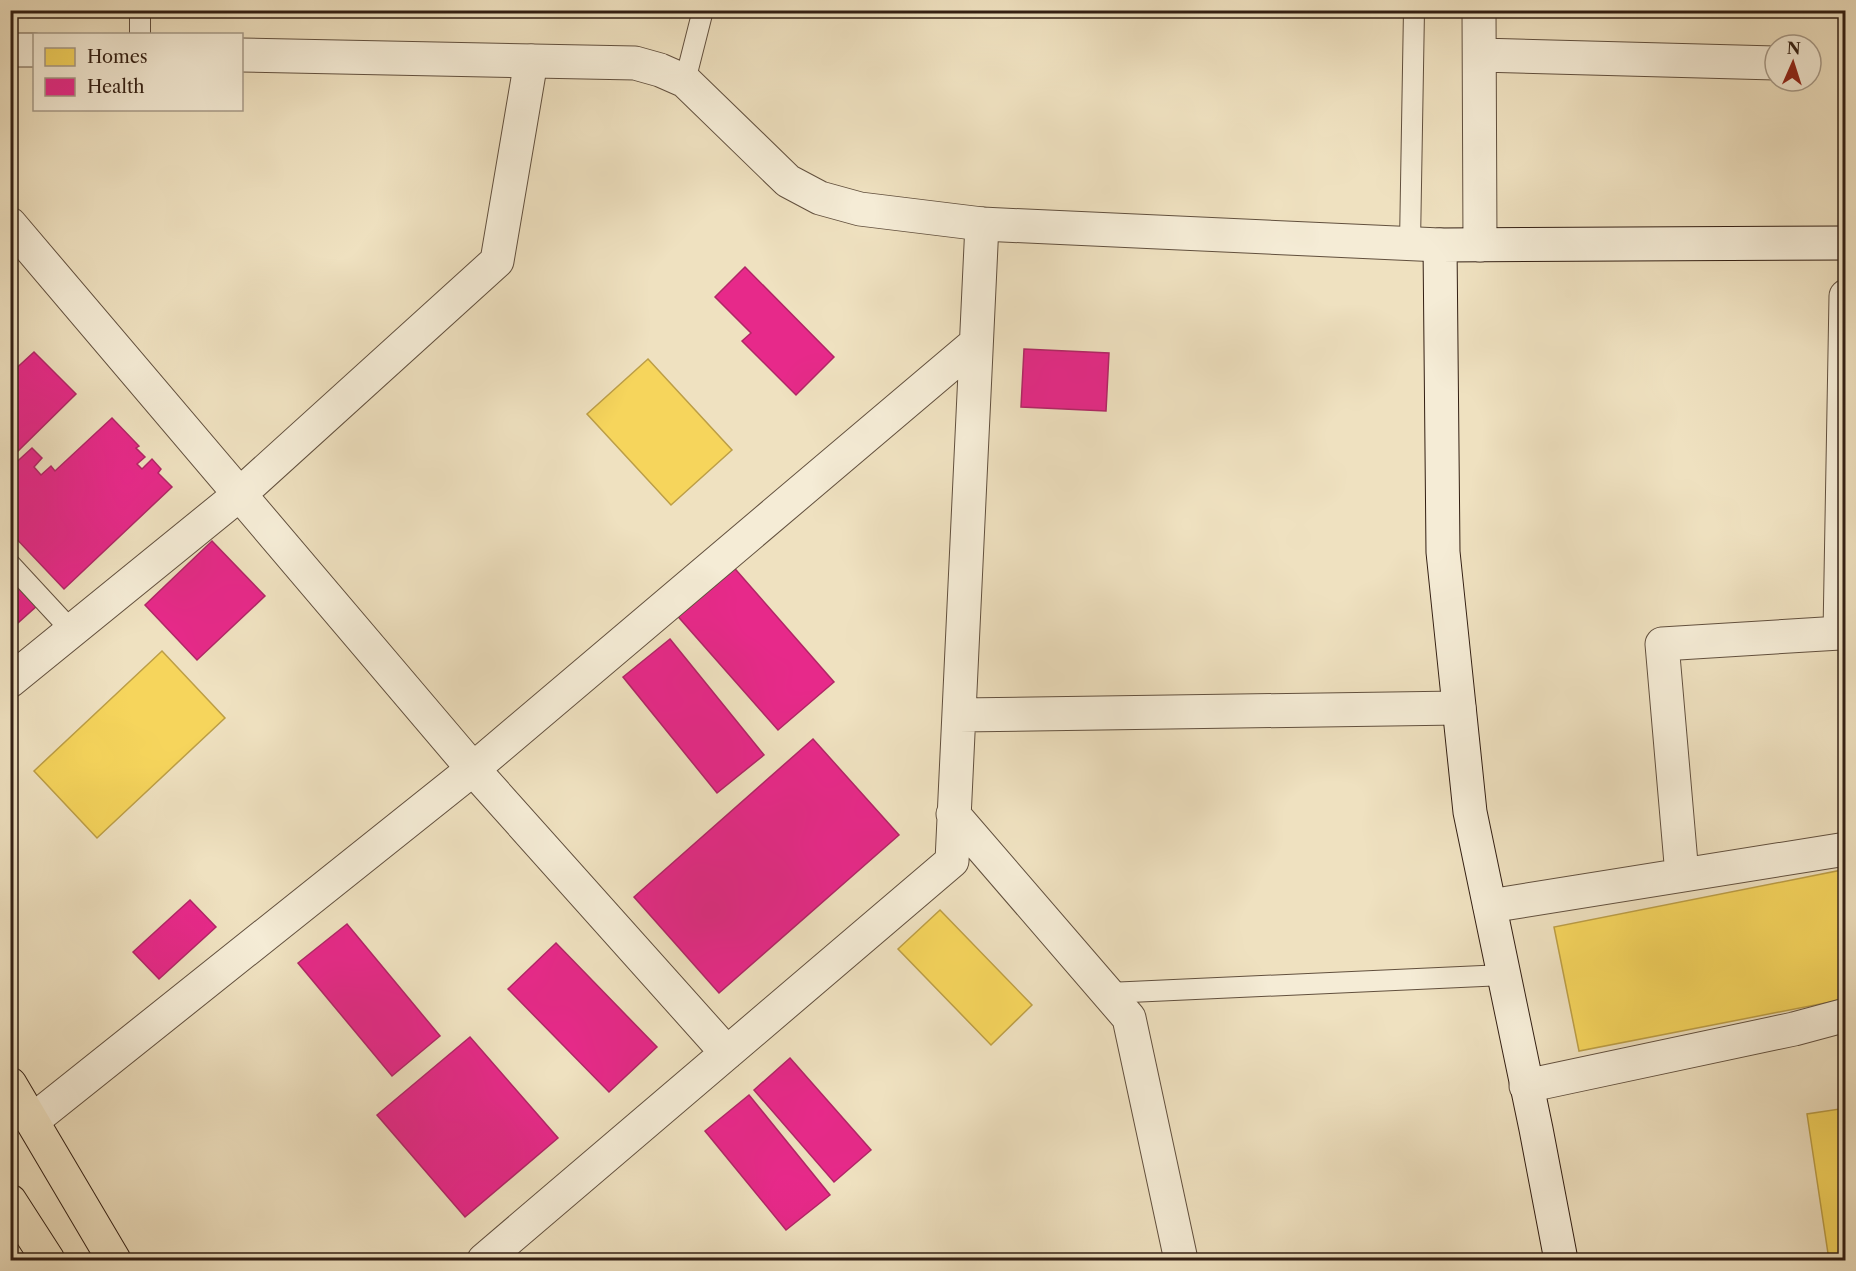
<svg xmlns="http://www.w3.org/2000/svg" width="1856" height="1271" font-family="'Libre Caslon Text',serif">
<rect width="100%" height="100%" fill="#efe1c0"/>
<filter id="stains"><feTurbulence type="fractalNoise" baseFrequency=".00333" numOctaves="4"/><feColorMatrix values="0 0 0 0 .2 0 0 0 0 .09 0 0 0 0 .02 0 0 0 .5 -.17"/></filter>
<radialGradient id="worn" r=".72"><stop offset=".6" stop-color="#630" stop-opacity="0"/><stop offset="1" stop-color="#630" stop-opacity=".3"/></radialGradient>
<path fill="#f6d55c" stroke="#bc9e46" stroke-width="1.5" d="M648,359L732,450L671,505L587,414Z
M162,651L225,718L97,838L34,771Z
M1842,870L1846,888V999L1579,1051L1554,927Z
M940,910L1032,1005L991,1045L898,949Z
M1846,1108V1260H1829L1807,1114Z"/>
<path fill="#e7298a" stroke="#b12666" stroke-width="1.5" d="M745,267L834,357L796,395L742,341L751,333L715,297Z
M1024,349L1109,353L1106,411L1021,407Z
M34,352L76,394L14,455L10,452V374Z
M112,418L139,446L136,448L145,457L137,464L142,469L152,459L161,469L158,473L172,487L64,589L10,532V468L32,448L42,458L34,467L41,475L51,466L55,471Z
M212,541L265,596L197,660L145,605Z
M730,563L834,682L778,730L674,612Z
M10,577L38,605L10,630Z
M670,639L764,755L717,793L623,677Z
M813,739L899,835L719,993L634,897Z
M190,900L216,927L159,979L133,952Z
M347,924L440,1036L392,1076L298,963Z
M556,943L657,1047L609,1092L508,989Z
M470,1037L558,1138L465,1217L377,1115Z
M790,1058L871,1150L834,1182L754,1090Z
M749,1095L830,1195L786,1230L705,1131Z"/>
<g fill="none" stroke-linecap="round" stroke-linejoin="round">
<g stroke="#62503e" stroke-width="22">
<path id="service" d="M140,34V10
M685,81L703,10
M1410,243L1414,10
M10,564L72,631
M1108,993L1504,975"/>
</g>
<g stroke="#62503e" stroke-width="35">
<path id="minor" d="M1479,10L1480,245
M1480,55L1775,63
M10,224L473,769L976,343
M10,681L240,494L497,261L531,61
M959,715L1459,708
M953,814L1129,1018L1181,1260
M1682,875L1662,644L1840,633L1846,296
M1490,906L1846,849
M1526,1086L1794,1029L1846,1015
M32,1121L473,769L727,1053
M484,1260L952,861L982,224"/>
</g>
<g stroke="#62503e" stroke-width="35">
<path id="tertiary" d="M10,50H34
M242,55L635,63L660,70L685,81L788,181L820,198L860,209L982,224L1440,245"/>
</g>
<g stroke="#331f13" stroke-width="35">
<path id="secondary" d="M1561,1260L1536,1129L1470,812L1443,552L1440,245L1846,243"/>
</g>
<g stroke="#331f13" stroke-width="35">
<path id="primary" d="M10,1084L114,1260
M10,1201L48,1260"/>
</g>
<use href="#service" stroke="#f5ecd6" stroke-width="20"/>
<use href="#minor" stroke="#f5ecd6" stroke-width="33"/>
<use href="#tertiary" stroke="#f5ecd6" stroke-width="33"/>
<use href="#secondary" stroke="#f5ecd6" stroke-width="33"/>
<use href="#primary" stroke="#efe1c0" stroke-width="33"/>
</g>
<rect width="1856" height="1271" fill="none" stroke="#efe1c0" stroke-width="36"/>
<rect x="12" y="12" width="1832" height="1247" fill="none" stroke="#331f13" stroke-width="3"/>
<rect x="18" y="18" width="1820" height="1235" fill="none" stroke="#331f13" stroke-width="1.5"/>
<rect x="33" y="33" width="210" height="78" fill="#f5ecd6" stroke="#a79a88" stroke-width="1.5"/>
<rect x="45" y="48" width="30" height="18" fill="#f6d55c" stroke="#a79a88" stroke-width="1.5"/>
<text x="87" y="63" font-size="18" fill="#331f13">Homes</text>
<rect x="45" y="78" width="30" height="18" fill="#e7298a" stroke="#a79a88" stroke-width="1.5"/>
<text x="87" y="93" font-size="18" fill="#331f13">Health</text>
<g transform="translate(1793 63) rotate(3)"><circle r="28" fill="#f5ecd6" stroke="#a79a88" stroke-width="1.5"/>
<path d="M0-4.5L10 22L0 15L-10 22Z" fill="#8f2418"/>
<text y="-9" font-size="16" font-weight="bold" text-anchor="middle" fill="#331f13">N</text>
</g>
<rect width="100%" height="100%" filter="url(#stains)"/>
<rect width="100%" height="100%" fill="url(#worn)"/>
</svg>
